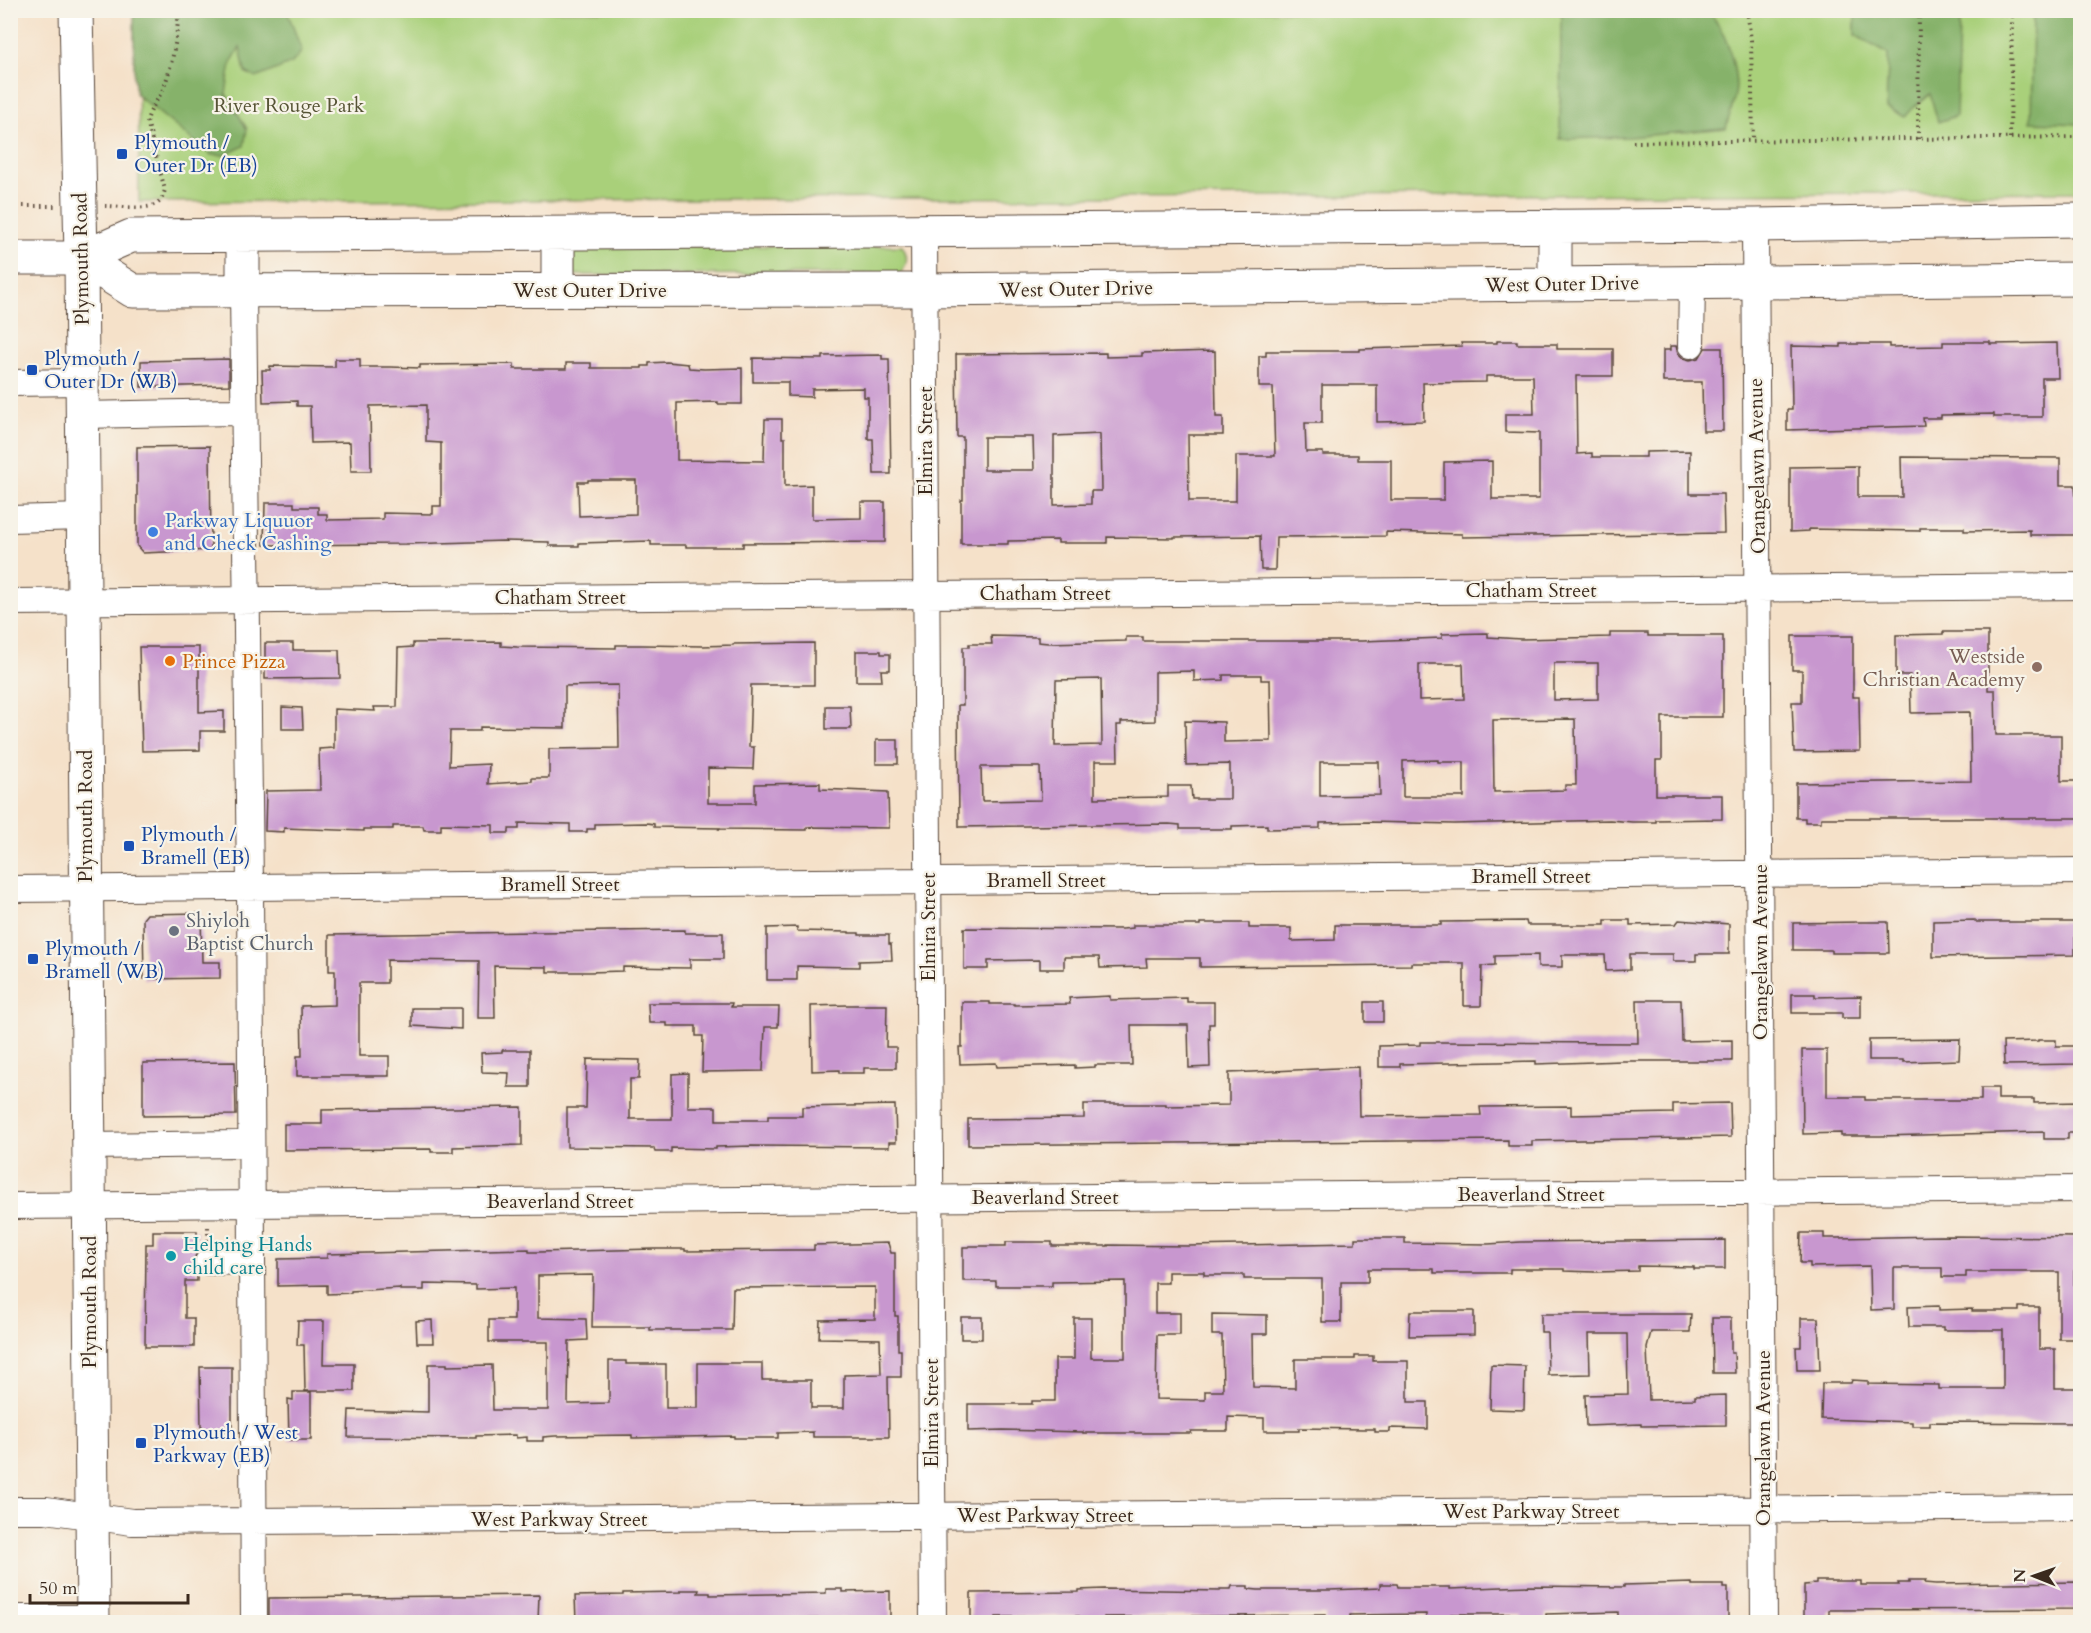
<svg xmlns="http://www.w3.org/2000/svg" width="2091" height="1633" font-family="Cardo,serif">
<rect width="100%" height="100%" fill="#f7f3e8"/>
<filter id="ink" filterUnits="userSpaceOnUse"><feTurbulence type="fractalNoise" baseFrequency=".0167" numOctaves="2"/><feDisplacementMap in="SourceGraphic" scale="12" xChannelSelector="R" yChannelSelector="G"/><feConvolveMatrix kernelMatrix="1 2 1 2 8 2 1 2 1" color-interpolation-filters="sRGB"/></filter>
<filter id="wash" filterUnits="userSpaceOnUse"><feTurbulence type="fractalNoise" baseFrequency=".008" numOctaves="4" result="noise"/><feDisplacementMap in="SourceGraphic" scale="24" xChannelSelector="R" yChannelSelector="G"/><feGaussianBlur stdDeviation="1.35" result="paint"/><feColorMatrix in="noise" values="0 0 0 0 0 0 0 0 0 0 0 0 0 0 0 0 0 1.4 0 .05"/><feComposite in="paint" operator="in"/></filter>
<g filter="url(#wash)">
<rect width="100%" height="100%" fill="#f5e1c9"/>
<path fill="#a9d07a" stroke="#727d4c" stroke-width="1.5" d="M138,11H2080V192L139,202Z
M576,246H902C909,256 908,265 900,274L573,275V251Z"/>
<path fill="#86b26a" stroke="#606e44" stroke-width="1.5" d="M134,11H287L302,51L292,63L256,78L245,72L240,47L231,63L226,94L247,129L244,146L225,155H211L136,94L134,77Z
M1561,11H1708C1725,29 1735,61 1736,86C1736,99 1729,115 1726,128L1629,137L1560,139Z
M1855,11H1964L1959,24L1956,116L1938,122L1930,94L1914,107L1905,117L1887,108C1885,90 1889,72 1888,54L1855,35Z
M2033,11H2080V124L2031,122Z"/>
<g id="blocks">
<path fill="#c897cf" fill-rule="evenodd" d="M1497,341H1517V344H1557V349H1613V376H1576L1577,454L1592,453V457H1646V452L1690,451V494H1723L1724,533L1462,537V534L1386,532V536L1276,537L1275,570H1261L1260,536L1174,537V538L1107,537V543H1058V540L1008,541V544H961V500H963V437H957L956,354L1106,353V357L1142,356V353L1215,351L1216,417H1223V435H1188L1189,501H1236V456H1275L1273,387H1259V356H1266V351H1360V349L1462,346L1461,343H1497ZM1486,376H1533L1534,414H1505V432L1539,433V499H1492V461L1444,462V500H1391V460H1358V455H1323V452H1306L1305,423H1322V385H1377V422L1424,421L1423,383L1486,382ZM1100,434L1101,491H1091V504L1054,505V436ZM984,437H1033L1034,470H984Z
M1943,342H1990V344L2057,343L2058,378H2042V417H1994V414L1941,415V418H1923L1924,426L1787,430V410H1792L1791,346L1841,347V344H1889V347L1943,346Z
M1670,346H1676L1678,353L1683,358L1690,360L1699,358L1705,348H1722L1723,431H1703L1702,382H1663V350H1670Z
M882,355V359H889L891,474H874L873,439H868V397H864V388L812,389V397L788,396V382H753V358L823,359V356Z
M229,359V385L141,387V361Z
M335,359H360V367H390L420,368V365L514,364V369H566V363H591V368H642V366H649V363L667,362L688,364L689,368L704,369L742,368V404H718V402L677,403V460L764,461L765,419H782V438H785V486L812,485V519L861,518V502H885V542L743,543V547H686V545H651V541L579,543V546H549V542L504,541L406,544L264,545L265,503H294V507H318V514H327V520L383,519V513L433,514V506H441V443L426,442V405L370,406L371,471H351L350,442L311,443L310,406H297V401L263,402L262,370H270V366L335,367ZM588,480H636V514L579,516L578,482H588Z
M210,446L211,550L143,553L137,546V447Z
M1901,457L2060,458V485H2075L2076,500H2080L2079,535H2030V530L1964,531V528H1920V531L1809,529V531L1790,532V467L1858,466V497H1902Z
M1943,632H1988V690H1995L1996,735H2061V781H2080V818H1821V822H1805V818H1796V783L1971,781L1970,712L1911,713L1910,675H1896V635L1943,634Z
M1488,633V637L1521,639L1610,637V633H1648V636H1723V717H1662V760H1656V795H1722V819L1656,820V822H1632L1610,820L1454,824L1369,822L1320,823V828L1267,829V825L1232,826V829H1180V825L1169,824L959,827L958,705H963V647H969V644H992L991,636L1038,637V642L1048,643L1126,641V637H1143V641H1362L1442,638V634ZM1554,663H1598V699L1554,700ZM1419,664H1463L1464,699L1419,700ZM1194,671V681L1223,680V675H1261V680H1270L1271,741L1224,742V722L1185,721L1186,765L1230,764V799H1192L1191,786H1168V797L1095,798V761H1118L1117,725H1121V722L1155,721V672ZM1101,679L1102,745L1055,746L1056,680ZM1575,719L1576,785H1565V790L1494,792L1493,720ZM1438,760V762H1464V797H1403V761ZM1320,762H1379L1380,795L1320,796ZM981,767H1040L1041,800L982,801Z
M1792,636H1853V697H1859L1860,751L1794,752L1792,702H1802V670H1792Z
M501,642V646L517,647L616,648V645H643L703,646L733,645V644L814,643V685H751L749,747H754L753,769L708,768V803H755V784L820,783V789L888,792L889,828L807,827V830L719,829L720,828L654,827V824L647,823L595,824V829H587V832H570V824L519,823V829H509V833H493V825L441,824V830H424L423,826H393V829H364V831L284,828V832L265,831L266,791L320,790L319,749L334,748V709L375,711L374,707H397L398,648L413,647V643ZM618,685L619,748L549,749V778H532V781L488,784L489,764L449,766L450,731H480V727L565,728V686Z
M265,643H293V650H339L340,678L265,679Z
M139,647H199V712L224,711V731H200V750L142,751Z
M856,651H881V654H890V670H881L882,681H856Z
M826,706H850L851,729H826Z
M282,707L302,708L303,729H282Z
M876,740H898V764H876Z
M201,913L202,962H220V978L144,979L143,919L147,914Z
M1605,920H1630V925L1676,924L1679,920L1729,924V954H1696V961H1673V954H1630V970L1606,971L1605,955H1562V967H1538V955L1495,956V965L1482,966L1481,1006H1464V963H1411V965L1200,967V958H1146L1147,967L1100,968L1099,957H1064V969H1040V960L988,961V969H964V928L1122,929L1133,928V925H1200V923H1249V928H1291V941L1335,940V925H1441V922L1526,921L1527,925H1605Z
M1975,920V922H2075V955L1933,957V921Z
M1862,922H1888L1889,953H1831V950H1793V923Z
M797,927V931L849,932V933H859V935H889V944H891L892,960L859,961V967L797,966V980H767V928Z
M685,930V933H723V959H690V968L623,967V971L589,972H547V967L494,966L495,1018H478L479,961L387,960V983H359V1056H389V1076H297V1056H302L301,1006L335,1005V971H329V935Z
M1792,994H1815V997L1861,996V1018H1842V1013H1792Z
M1110,996V1000L1187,998V1002H1214V1024H1209L1210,1067L1189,1068L1188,1025H1131L1132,1065H1095V1067L1075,1068V1065L997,1067L996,1063L960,1064L959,1047H962V1002H990V1004H1014V1005L1070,1004L1069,998Z
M1637,1000H1681L1682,1041L1732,1040V1061H1622L1536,1064V1061L1498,1062L1400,1064V1067H1379V1046L1420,1045V1042H1441L1638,1043Z
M1365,1002H1383V1022H1365Z
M648,1003H732L731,1007H779L778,1027H765L763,1071L702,1072L703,1036H696V1026H667V1023H649Z
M848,1005H887L886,1047H896V1068H864V1073H839V1070L812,1071L811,1006Z
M412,1008H461V1029L412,1026Z
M1960,1039L1959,1060L1903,1062V1060H1869V1040Z
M2038,1040H2056V1046H2080V1064L2004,1065L2003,1042L2038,1041Z
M502,1050H530V1087H508L509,1073L482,1072L481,1053L502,1052Z
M1802,1050H1827V1097H1865V1100H1981V1088H1998V1099H2034V1103L2080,1102V1133H2068V1139H2044V1132L1880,1136H1841V1133L1803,1134Z
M587,1059L640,1060L639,1079H630V1119H672V1074L688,1073V1107H716V1120H768V1116H802V1107L895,1105L896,1142H889V1147L752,1146L716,1147V1149L671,1148V1152H655L654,1148L567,1147V1108H586Z
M235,1062L236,1115L143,1116V1063Z
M1358,1067L1359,1116L1481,1115L1480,1107L1571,1106V1115L1673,1113V1104L1730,1103L1731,1137L1532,1141V1146H1508V1140L968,1145V1119L1084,1118V1104H1166V1106L1229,1105V1073Z
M522,1107V1145L453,1147V1152H431V1149L284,1150V1124H322V1110Z
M153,1231H197V1252L193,1262L197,1272V1281H185V1318H194V1347H145L146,1244H153Z
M1801,1233H1824V1238H1837L1941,1236L2080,1237V1271H2074V1339H2059V1272H1966V1277H1942V1268H1894V1309L1871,1310L1870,1266L1810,1267V1263H1800Z
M1355,1238H1405V1243L1488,1244L1521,1242L1725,1240V1269H1694V1267L1638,1266V1271L1595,1272L1564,1271V1269H1510V1273H1434V1269H1368V1282H1341V1322H1322V1279H1244V1275H1204V1272H1168V1283H1155V1313H1180V1335H1157L1156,1399L1205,1400V1391H1223L1222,1335H1212V1314L1267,1315V1334H1252L1253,1387L1295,1388V1359H1355V1356H1373V1361H1408V1402H1428V1429L1390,1428V1432H1375V1429H1365L1299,1428V1431H1264V1418L1228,1417V1431H1191V1433H1083V1432L1003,1430L968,1431V1404H1032V1401H1055V1359H1074V1318H1091V1358H1125V1281L1052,1282V1286H996V1281H963V1247H969V1246H1006V1242H1052V1246H1108V1245L1188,1246L1355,1243Z
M888,1243L891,1253H895V1316H898V1350H901V1377H888L889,1437H813V1432L778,1433V1438H734V1436L632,1438V1435L555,1436L543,1437V1441H527V1437L516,1438V1435L476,1436V1438L348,1437L349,1410L428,1412V1364H447V1366L492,1365L493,1410H548V1342H489V1320H514V1288L476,1289V1285L424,1284V1290H400V1288L351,1291V1293L327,1294V1285L278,1286V1259L327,1258V1254L529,1249V1252H539L653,1249H685V1251L790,1250H814V1245ZM593,1275L592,1327H650V1330H732L733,1288L875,1287V1319L820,1320L819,1338L880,1339L881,1374L844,1375V1408H811V1380H762V1363H698V1408H666V1364H626V1361H609V1403L568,1404L569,1341L587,1340L586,1319L538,1318V1276Z
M1939,1306V1310L1972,1309V1311H2019V1307H2039V1349H2055V1388H2080V1423L1930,1422V1426H1912V1422L1821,1419L1822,1383H1851L1852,1380L1868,1381V1384L1939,1385V1389H2003V1330H1943V1327H1909L1908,1307Z
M1410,1311H1474V1335L1409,1336Z
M1541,1314H1691L1690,1332H1651L1647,1347L1649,1400L1695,1399V1396L1726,1395V1425L1641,1426V1424L1586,1426L1585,1395L1628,1394L1627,1334H1589L1590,1374L1548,1375L1547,1332H1541Z
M961,1317H982V1339H961Z
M1712,1318H1731V1353H1734L1735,1373H1713Z
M1801,1318H1818L1820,1370H1797L1796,1347H1801Z
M432,1320L433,1343H417L416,1321Z
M298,1321H324L323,1364H354V1391H305L304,1345H297Z
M1491,1365L1525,1366L1524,1410L1490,1409Z
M200,1367H232V1431H209L201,1427Z
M293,1392H311V1440H289L288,1399L293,1400Z
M1909,1580H1926L1925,1583L1936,1584L2080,1582V1609L1829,1610V1617H1804V1585L1816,1584V1581H1861V1585H1899L1898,1583H1909Z
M1692,1583V1585H1723V1588H1728V1623L1624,1621V1617H1618V1612L1546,1614V1622H1523L1522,1614H1451V1623H1426V1614L1350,1615V1623H1325V1615L1104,1617V1623H1079V1616L996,1617V1623H971V1593L1079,1592V1590L1104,1589L1220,1591V1589H1231L1232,1586H1248V1589L1258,1590H1330L1380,1588V1584H1397L1398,1587H1450V1589L1528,1586L1624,1587V1585Z
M826,1589H842V1592L890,1591V1623H865V1618L698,1620V1623H681V1620L576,1621L575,1596L623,1595V1593L681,1592V1590H699L698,1593H710V1595L826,1593Z
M539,1595L538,1622L269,1623V1598Z"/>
</g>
</g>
<g filter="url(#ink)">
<use href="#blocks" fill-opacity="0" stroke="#574538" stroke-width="1.5"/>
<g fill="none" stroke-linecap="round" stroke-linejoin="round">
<g stroke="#574538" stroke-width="28">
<path id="minor" d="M1755,225L1764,1622
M924,231L933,1622
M243,290L250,887L254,1622
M1691,345L1692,283
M10,383L82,382
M82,415L233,412
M10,519L83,517
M10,602L2080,586
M10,889L2080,871
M88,1146L238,1144
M10,1206L2080,1189
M208,1262L252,1261
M10,1510H46L132,1522L2080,1507
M10,1618H93"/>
</g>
<g stroke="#574538" stroke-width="35">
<path id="major" d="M76,10L81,258L93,1622
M1555,226V284
M558,234V290
M243,236V290
M10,258H81L131,236L1755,225L2080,220
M81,258L133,291L924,290L2080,279"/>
</g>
<path stroke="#574538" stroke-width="4" stroke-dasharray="1.5 4.5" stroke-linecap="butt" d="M1747,10L1751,40L1753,140
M1976,10L2012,16L2013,10
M2010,138L2012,16
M1918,139L1919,10
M1633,142L2080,137
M23,206H55
M105,206C117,206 143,210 154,205C161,203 163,196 165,190L147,121C150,108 159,99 164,87C173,63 177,36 179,10
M208,1227V1241"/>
<use href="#minor" stroke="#fff" stroke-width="26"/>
<use href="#major" stroke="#fff" stroke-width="33"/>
</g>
</g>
<g fill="#1a4fb4" stroke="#f7f3e8" stroke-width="2">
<rect x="116" y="148" width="12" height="12" rx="3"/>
<rect x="26" y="364" width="12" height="12" rx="3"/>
<rect x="123" y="840" width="12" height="12" rx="3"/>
<rect x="27" y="953" width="12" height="12" rx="3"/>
<rect x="135" y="1437" width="12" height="12" rx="3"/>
</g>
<circle fill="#3f7fe0" stroke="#f7f3e8" stroke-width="2" cx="153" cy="532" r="6"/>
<circle fill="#e8710a" stroke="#f7f3e8" stroke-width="2" cx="170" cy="661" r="6"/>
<circle fill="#8d6e63" stroke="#f7f3e8" stroke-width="2" cx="2037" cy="667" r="6"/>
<circle fill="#6b7280" stroke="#f7f3e8" stroke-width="2" cx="174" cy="931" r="6"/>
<circle fill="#0f9aa8" stroke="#f7f3e8" stroke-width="2" cx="171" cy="1256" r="6"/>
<g text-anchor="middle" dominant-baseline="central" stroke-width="4.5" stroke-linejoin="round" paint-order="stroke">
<g font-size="20" fill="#565435" stroke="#f7f3e8">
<text x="289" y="105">River Rouge Park</text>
</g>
<g font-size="20" fill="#164399" stroke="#f7f3e8" text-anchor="start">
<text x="134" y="142">Plymouth /<tspan x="134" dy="23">Outer Dr (EB)</tspan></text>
<text x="44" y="358">Plymouth /<tspan x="44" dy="23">Outer Dr (WB)</tspan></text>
<text x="141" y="834">Plymouth /<tspan x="141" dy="23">Bramell (EB)</tspan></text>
<text x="45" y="948">Plymouth /<tspan x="45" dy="23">Bramell (WB)</tspan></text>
<text x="153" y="1432">Plymouth / West<tspan x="153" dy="23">Parkway (EB)</tspan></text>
</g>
<g font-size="20" fill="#3b2a1e" stroke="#f7f3e8">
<text transform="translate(81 259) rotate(-91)">Plymouth Road</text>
<text transform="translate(1562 284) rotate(-1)">West Outer Drive</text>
<text transform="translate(1076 289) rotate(-1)">West Outer Drive</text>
<text x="590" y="290">West Outer Drive</text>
<text transform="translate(925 441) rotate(-90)">Elmira Street</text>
<text transform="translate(1757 466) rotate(-91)">Orangelawn Avenue</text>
<text x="1531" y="590">Chatham Street</text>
<text x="1045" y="593">Chatham Street</text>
<text x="560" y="597">Chatham Street</text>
<text transform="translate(85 816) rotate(-90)">Plymouth Road</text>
<text x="1531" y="876">Bramell Street</text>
<text x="1046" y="880">Bramell Street</text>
<text x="560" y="884">Bramell Street</text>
<text transform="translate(928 927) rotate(-90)">Elmira Street</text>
<text transform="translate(1760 952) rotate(-90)">Orangelawn Avenue</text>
<text x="1531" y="1194">Beaverland Street</text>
<text x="1045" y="1197">Beaverland Street</text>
<text x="560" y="1201">Beaverland Street</text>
<text transform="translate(89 1302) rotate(-90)">Plymouth Road</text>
<text transform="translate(931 1413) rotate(-90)">Elmira Street</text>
<text transform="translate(1763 1438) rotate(-90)">Orangelawn Avenue</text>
<text x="1531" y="1511">West Parkway Street</text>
<text x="1045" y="1515">West Parkway Street</text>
<text x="559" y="1519">West Parkway Street</text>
</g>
<g font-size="20" fill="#366cbe" stroke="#f7f3e8" text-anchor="start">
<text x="165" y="520">Parkway Liquuor<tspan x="165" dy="23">and Check Cashing</tspan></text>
</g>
<g font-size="20" fill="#785e54" stroke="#f7f3e8" text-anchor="end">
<text x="2025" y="656">Westside<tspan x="2025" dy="23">Christian Academy</tspan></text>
</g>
<g font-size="20" fill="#c56008" stroke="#f7f3e8" text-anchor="start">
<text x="182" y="661">Prince Pizza</text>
</g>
<g font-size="20" fill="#5b616d" stroke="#f7f3e8" text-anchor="start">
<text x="186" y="920">Shiyloh<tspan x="186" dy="23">Baptist Church</tspan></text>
</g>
<g font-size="20" fill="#0d838f" stroke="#f7f3e8" text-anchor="start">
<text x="183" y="1244">Helping Hands<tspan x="183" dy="23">child care</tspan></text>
</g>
</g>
<rect width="2091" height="1633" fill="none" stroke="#f7f3e8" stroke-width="36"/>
<g transform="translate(2034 1576) rotate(271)" stroke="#f7f3e8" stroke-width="4.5" paint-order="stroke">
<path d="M0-4.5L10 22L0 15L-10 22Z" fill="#3b2a1e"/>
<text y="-9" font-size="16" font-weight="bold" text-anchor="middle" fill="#3b2a1e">N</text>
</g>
<path d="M30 1594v9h158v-9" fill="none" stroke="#3b2a1e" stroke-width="3"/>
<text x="39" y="1594" font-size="18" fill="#3b2a1e" stroke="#f7f3e8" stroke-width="4.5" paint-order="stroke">50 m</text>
</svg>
